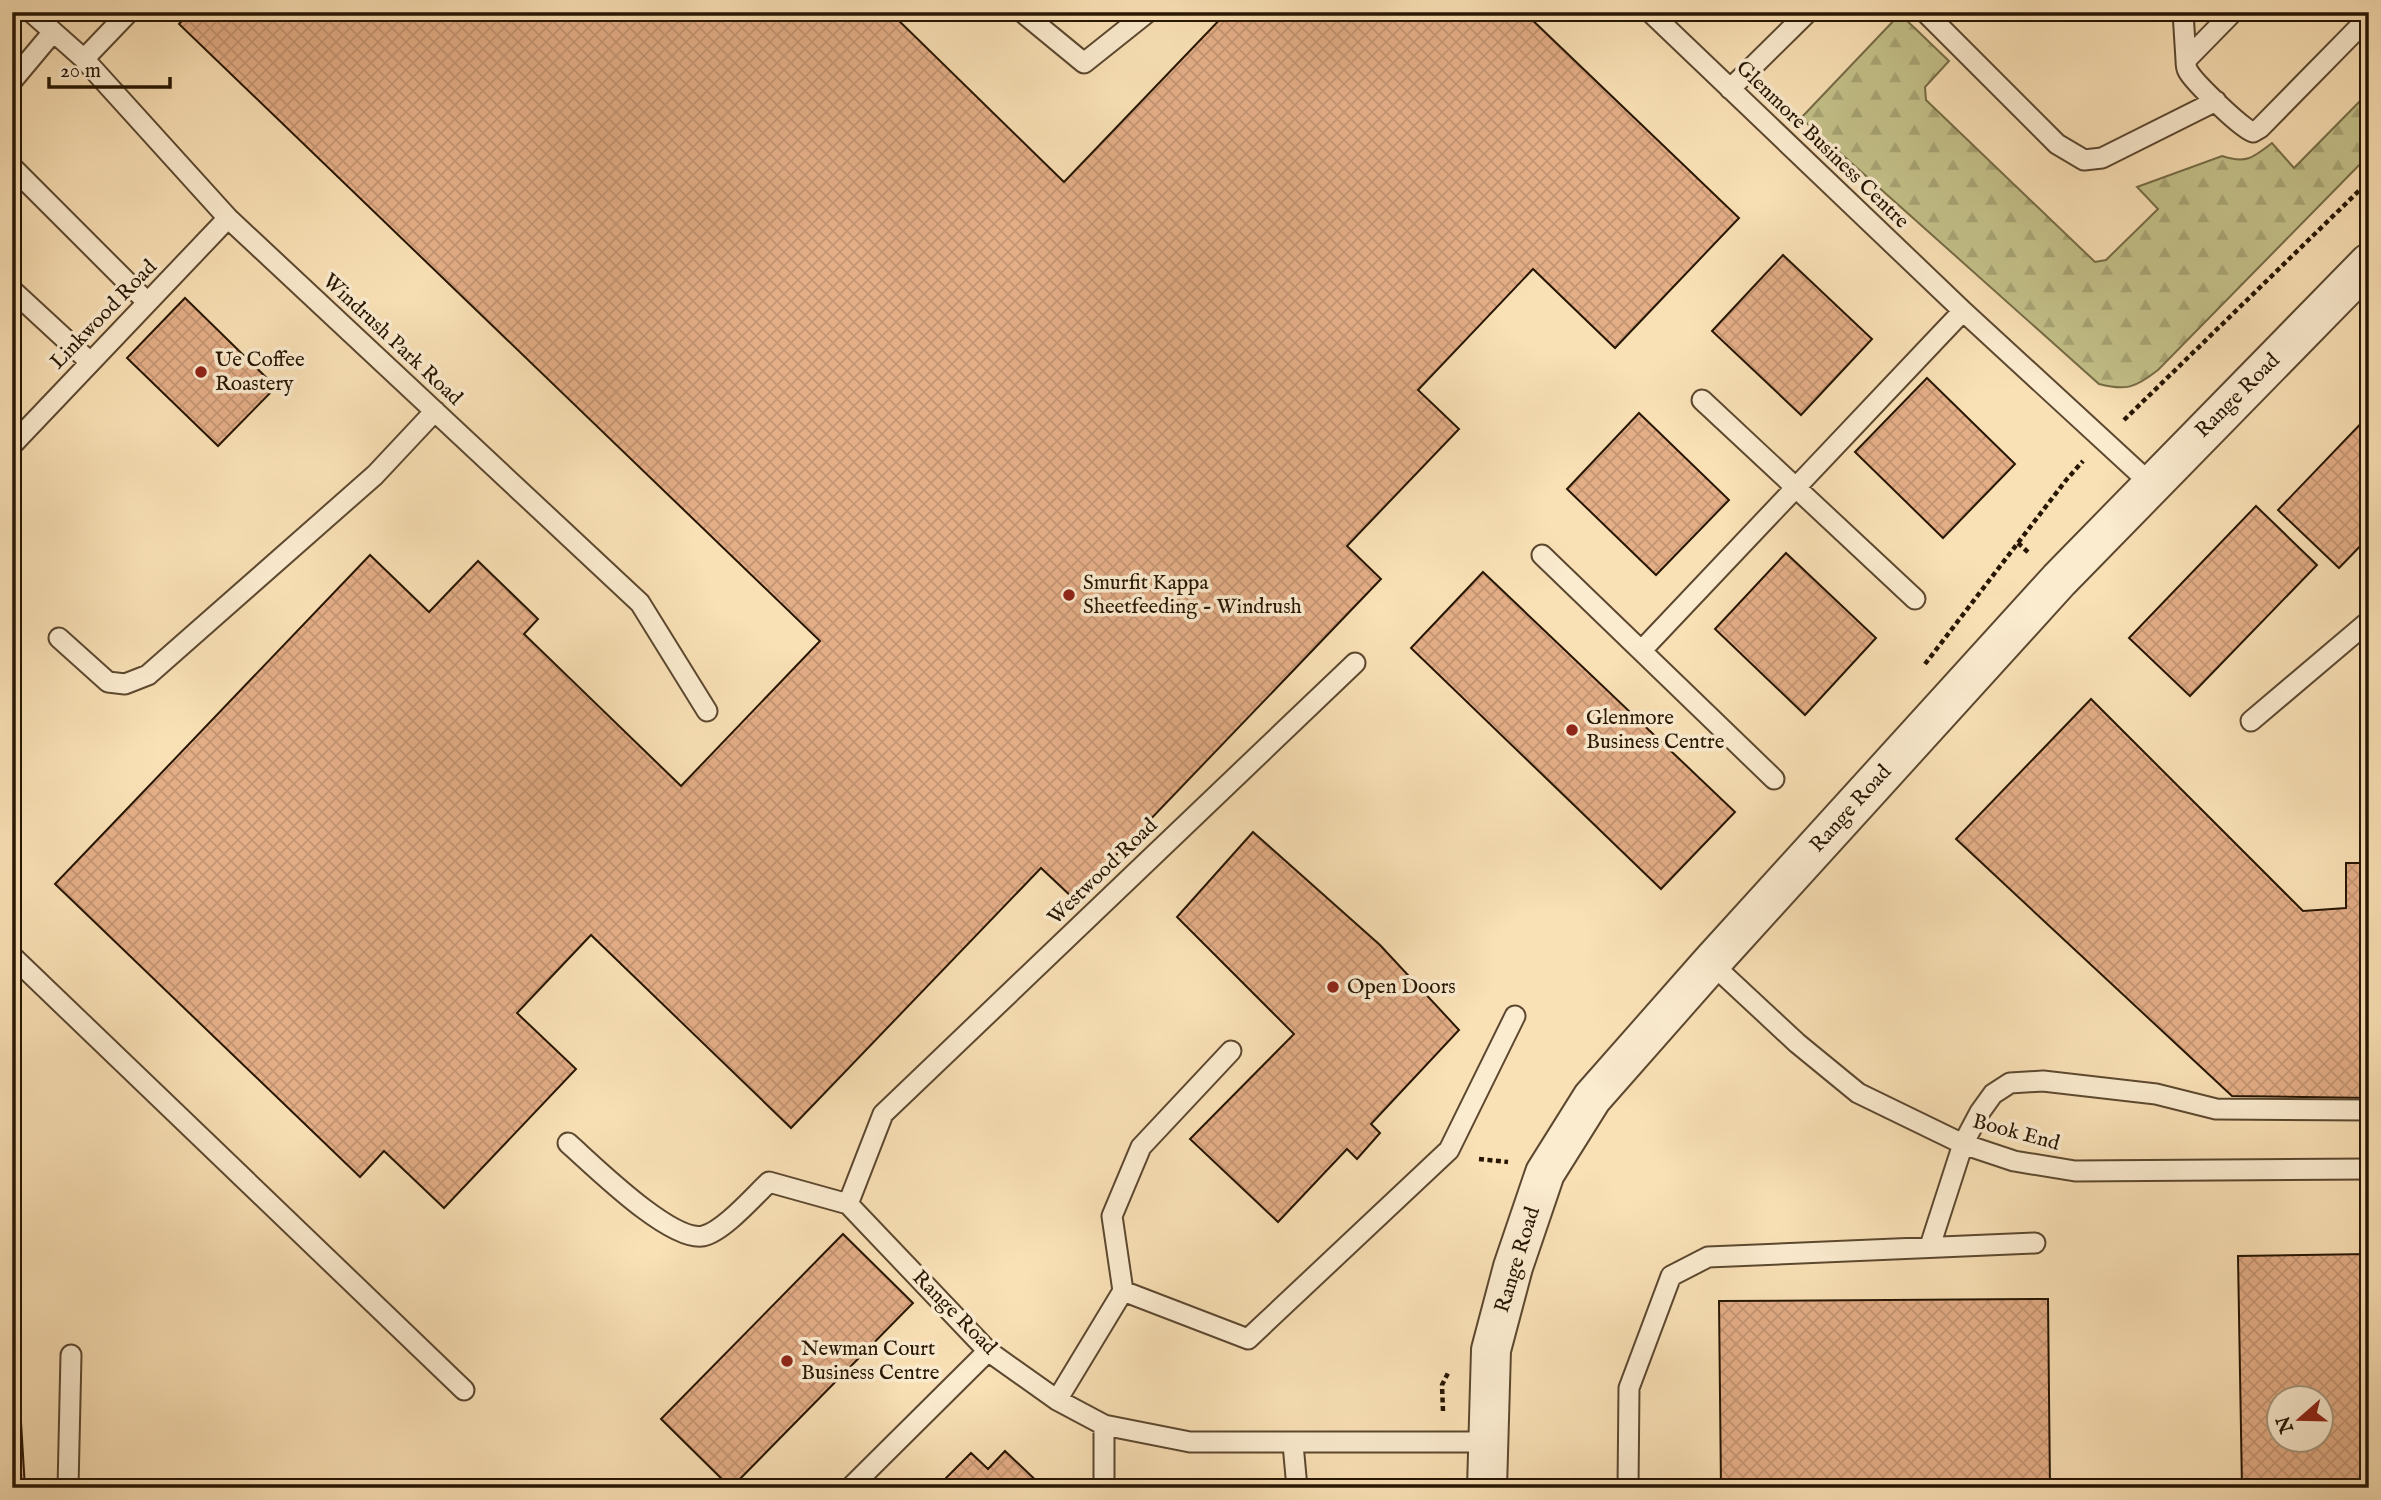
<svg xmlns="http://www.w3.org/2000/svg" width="2381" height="1500" font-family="'IM FELL English',serif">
<defs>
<pattern id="forest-firs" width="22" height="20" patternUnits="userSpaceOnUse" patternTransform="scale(1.75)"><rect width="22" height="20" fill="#c4c18a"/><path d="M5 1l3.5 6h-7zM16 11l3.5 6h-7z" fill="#a8a575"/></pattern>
<pattern id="building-cross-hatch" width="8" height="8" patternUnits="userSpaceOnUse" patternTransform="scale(1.75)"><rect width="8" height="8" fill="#e4ae87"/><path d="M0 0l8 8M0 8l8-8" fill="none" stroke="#c49573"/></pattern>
</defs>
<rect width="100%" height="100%" fill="#f9e0b5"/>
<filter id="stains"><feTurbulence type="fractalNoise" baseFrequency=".00286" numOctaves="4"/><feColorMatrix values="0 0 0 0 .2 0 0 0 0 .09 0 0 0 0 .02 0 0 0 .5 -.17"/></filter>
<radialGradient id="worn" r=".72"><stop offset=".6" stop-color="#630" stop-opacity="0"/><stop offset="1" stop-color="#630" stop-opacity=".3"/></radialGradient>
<path fill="url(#forest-firs)" stroke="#766c46" stroke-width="2" d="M1900,14L1949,61L1925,87L1926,100L2095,262L2106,260L2158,209L2137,187L2222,156C2246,164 2253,158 2272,143L2294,168L2369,92V155L2158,370C2135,388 2126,391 2099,384L1801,118Z"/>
<path fill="url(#building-cross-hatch)" stroke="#271603" stroke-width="2" fill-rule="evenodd" d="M190,12H890L1064,182L1227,12H1524L1739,218L1615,348L1533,269L1418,390L1459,429L1347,546L1381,579L1074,899L1041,868L791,1128L591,935L517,1013L576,1069L444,1208L384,1151L360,1177L55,884L370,555L429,612L478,561L538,619L524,634L681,786L820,641L179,24Z
M1783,255L1872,339L1801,415L1712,331Z
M185,298L276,387L218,446L127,358Z
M1927,378L2015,464L1943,538L1855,452Z
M1639,413L1729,500L1656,575L1567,489Z
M2369,415V537L2339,568L2278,510Z
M2256,506L2317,565L2190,696L2129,638Z
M1786,553L1876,638L1805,715L1715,629Z
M1483,572L1735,812L1661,889L1411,648Z
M2091,699L2303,911L2346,908V863H2369V1098L2232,1096L1956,839Z
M1253,832L1380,945L1459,1030L1371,1124L1380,1133L1357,1159L1347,1149L1278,1222L1190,1139L1294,1034L1177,917Z
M843,1234L913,1303L731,1488L661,1419Z
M2369,1254V1488H2242L2238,1256ZM2280,1398H2322V1440H2280Z
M2048,1299L2050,1488H1721L1719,1301Z
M12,1306H14L25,1488H12Z
M1005,1451L1044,1488H948L942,1482L971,1453L988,1469Z
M1269,1480L1270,1488H1193Z"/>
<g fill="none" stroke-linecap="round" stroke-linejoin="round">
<g stroke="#5c4830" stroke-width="23">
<path id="service" d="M31,12L84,59L228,218L640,603L707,711
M1022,12L1084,63L1148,12
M1650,12L1963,311L2151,484
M1925,12L2057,144L2084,160L2102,158L2216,101
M2183,12L2186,60
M2233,12L2186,60C2186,64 2186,68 2188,71C2193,81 2244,131 2253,132L2260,128L2369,17
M84,59L129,12
M12,81L53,32
M1730,89L1808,12
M12,167L147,302
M12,290L90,362
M1702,400L1915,599
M12,445L228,218
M1542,555L1774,779
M59,638L108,682L125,684L148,675L375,475L435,411
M1642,650L1963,311
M2251,721L2369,621
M12,956L464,1390
M1711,963L1797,1043L1858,1093L1963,1144L2014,1161L2075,1171L2369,1169
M568,1143C593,1165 670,1242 703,1236C723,1232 754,1196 769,1182L848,1204L883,1114L1355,663
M848,1204L988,1351L1057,1400L1104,1425L1190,1442H1487
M1930,1246L1963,1144L1980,1112L1993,1094L2010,1083L2043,1081L2156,1094L2216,1109L2369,1110
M1123,1291L1248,1339L1449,1150L1515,1016
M1057,1400L1123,1291L1112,1216L1141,1147L1231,1051
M1104,1425V1488
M1293,1444L1297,1488
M68,1488L71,1355
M850,1488L988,1351
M1628,1488L1629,1388L1671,1276L1708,1257L2035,1243"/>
</g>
<g stroke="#5c4830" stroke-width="42">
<path id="minor" d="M1487,1488L1491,1350L1513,1267L1545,1173L1592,1098L1711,963L2059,580L2369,263"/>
</g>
<path stroke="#271603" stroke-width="4.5" stroke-dasharray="5 3.5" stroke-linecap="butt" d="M2124,420L2369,181
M2018,543L2030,554
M1925,664L2067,479L2083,461
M1479,1159L1508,1162
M1443,1411L1442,1385L1448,1373"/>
<use href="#service" stroke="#fbebcf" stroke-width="19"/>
<use href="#minor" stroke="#fbebcf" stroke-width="38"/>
</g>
<g fill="#8f2418" stroke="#fbebcf" stroke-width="2.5">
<circle cx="201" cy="372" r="7"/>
<circle cx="1069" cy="595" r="7"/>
<circle cx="1572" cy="730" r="7"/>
<circle cx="1333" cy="987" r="7"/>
<circle cx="787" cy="1361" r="7"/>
</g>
<g text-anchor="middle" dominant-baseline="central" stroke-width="7" stroke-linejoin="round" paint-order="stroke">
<g font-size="21" fill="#271603" stroke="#fbebcf">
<text transform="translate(1822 145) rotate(44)">Glenmore Business Centre</text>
<text transform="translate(104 315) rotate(-46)">Linkwood Road</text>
<text transform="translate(392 340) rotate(43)">Windrush Park Road</text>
<text transform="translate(2238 396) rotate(-45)">Range Road</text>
<text transform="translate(1851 809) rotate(-48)">Range Road</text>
<text transform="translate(1103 872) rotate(-44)">Westwood Road</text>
<text transform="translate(2016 1133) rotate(15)">Book End</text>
<text transform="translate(1518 1260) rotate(-73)">Range Road</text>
<text transform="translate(954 1313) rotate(45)">Range Road</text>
</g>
<g font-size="21" fill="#271603" stroke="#fbebcf" text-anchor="start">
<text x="215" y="360">Ue Coffee<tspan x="215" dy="24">Roastery</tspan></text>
<text x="1083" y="583">Smurfit Kappa<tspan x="1083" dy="24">Sheetfeeding - Windrush</tspan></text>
<text x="1586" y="718">Glenmore<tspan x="1586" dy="24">Business Centre</tspan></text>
<text x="1347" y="987">Open Doors</text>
<text x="801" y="1349">Newman Court<tspan x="801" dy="24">Business Centre</tspan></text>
</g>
</g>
<rect width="2381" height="1500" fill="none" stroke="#f9e0b5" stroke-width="42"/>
<rect x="14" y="14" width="2353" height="1472" fill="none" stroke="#271603" stroke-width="3.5"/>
<rect x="21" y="21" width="2339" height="1458" fill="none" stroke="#271603" stroke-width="2"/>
<g transform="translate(2300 1419) rotate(250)"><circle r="33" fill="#fbebcf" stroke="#a6967d" stroke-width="2"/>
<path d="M0-5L12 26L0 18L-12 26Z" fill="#8f2418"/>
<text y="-10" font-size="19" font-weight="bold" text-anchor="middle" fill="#271603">N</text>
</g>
<path d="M49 77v10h121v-10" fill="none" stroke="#271603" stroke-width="3.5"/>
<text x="60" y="77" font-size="21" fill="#271603" stroke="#fbebcf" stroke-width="5" paint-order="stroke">20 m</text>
<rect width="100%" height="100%" filter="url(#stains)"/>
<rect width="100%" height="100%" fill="url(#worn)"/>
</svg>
